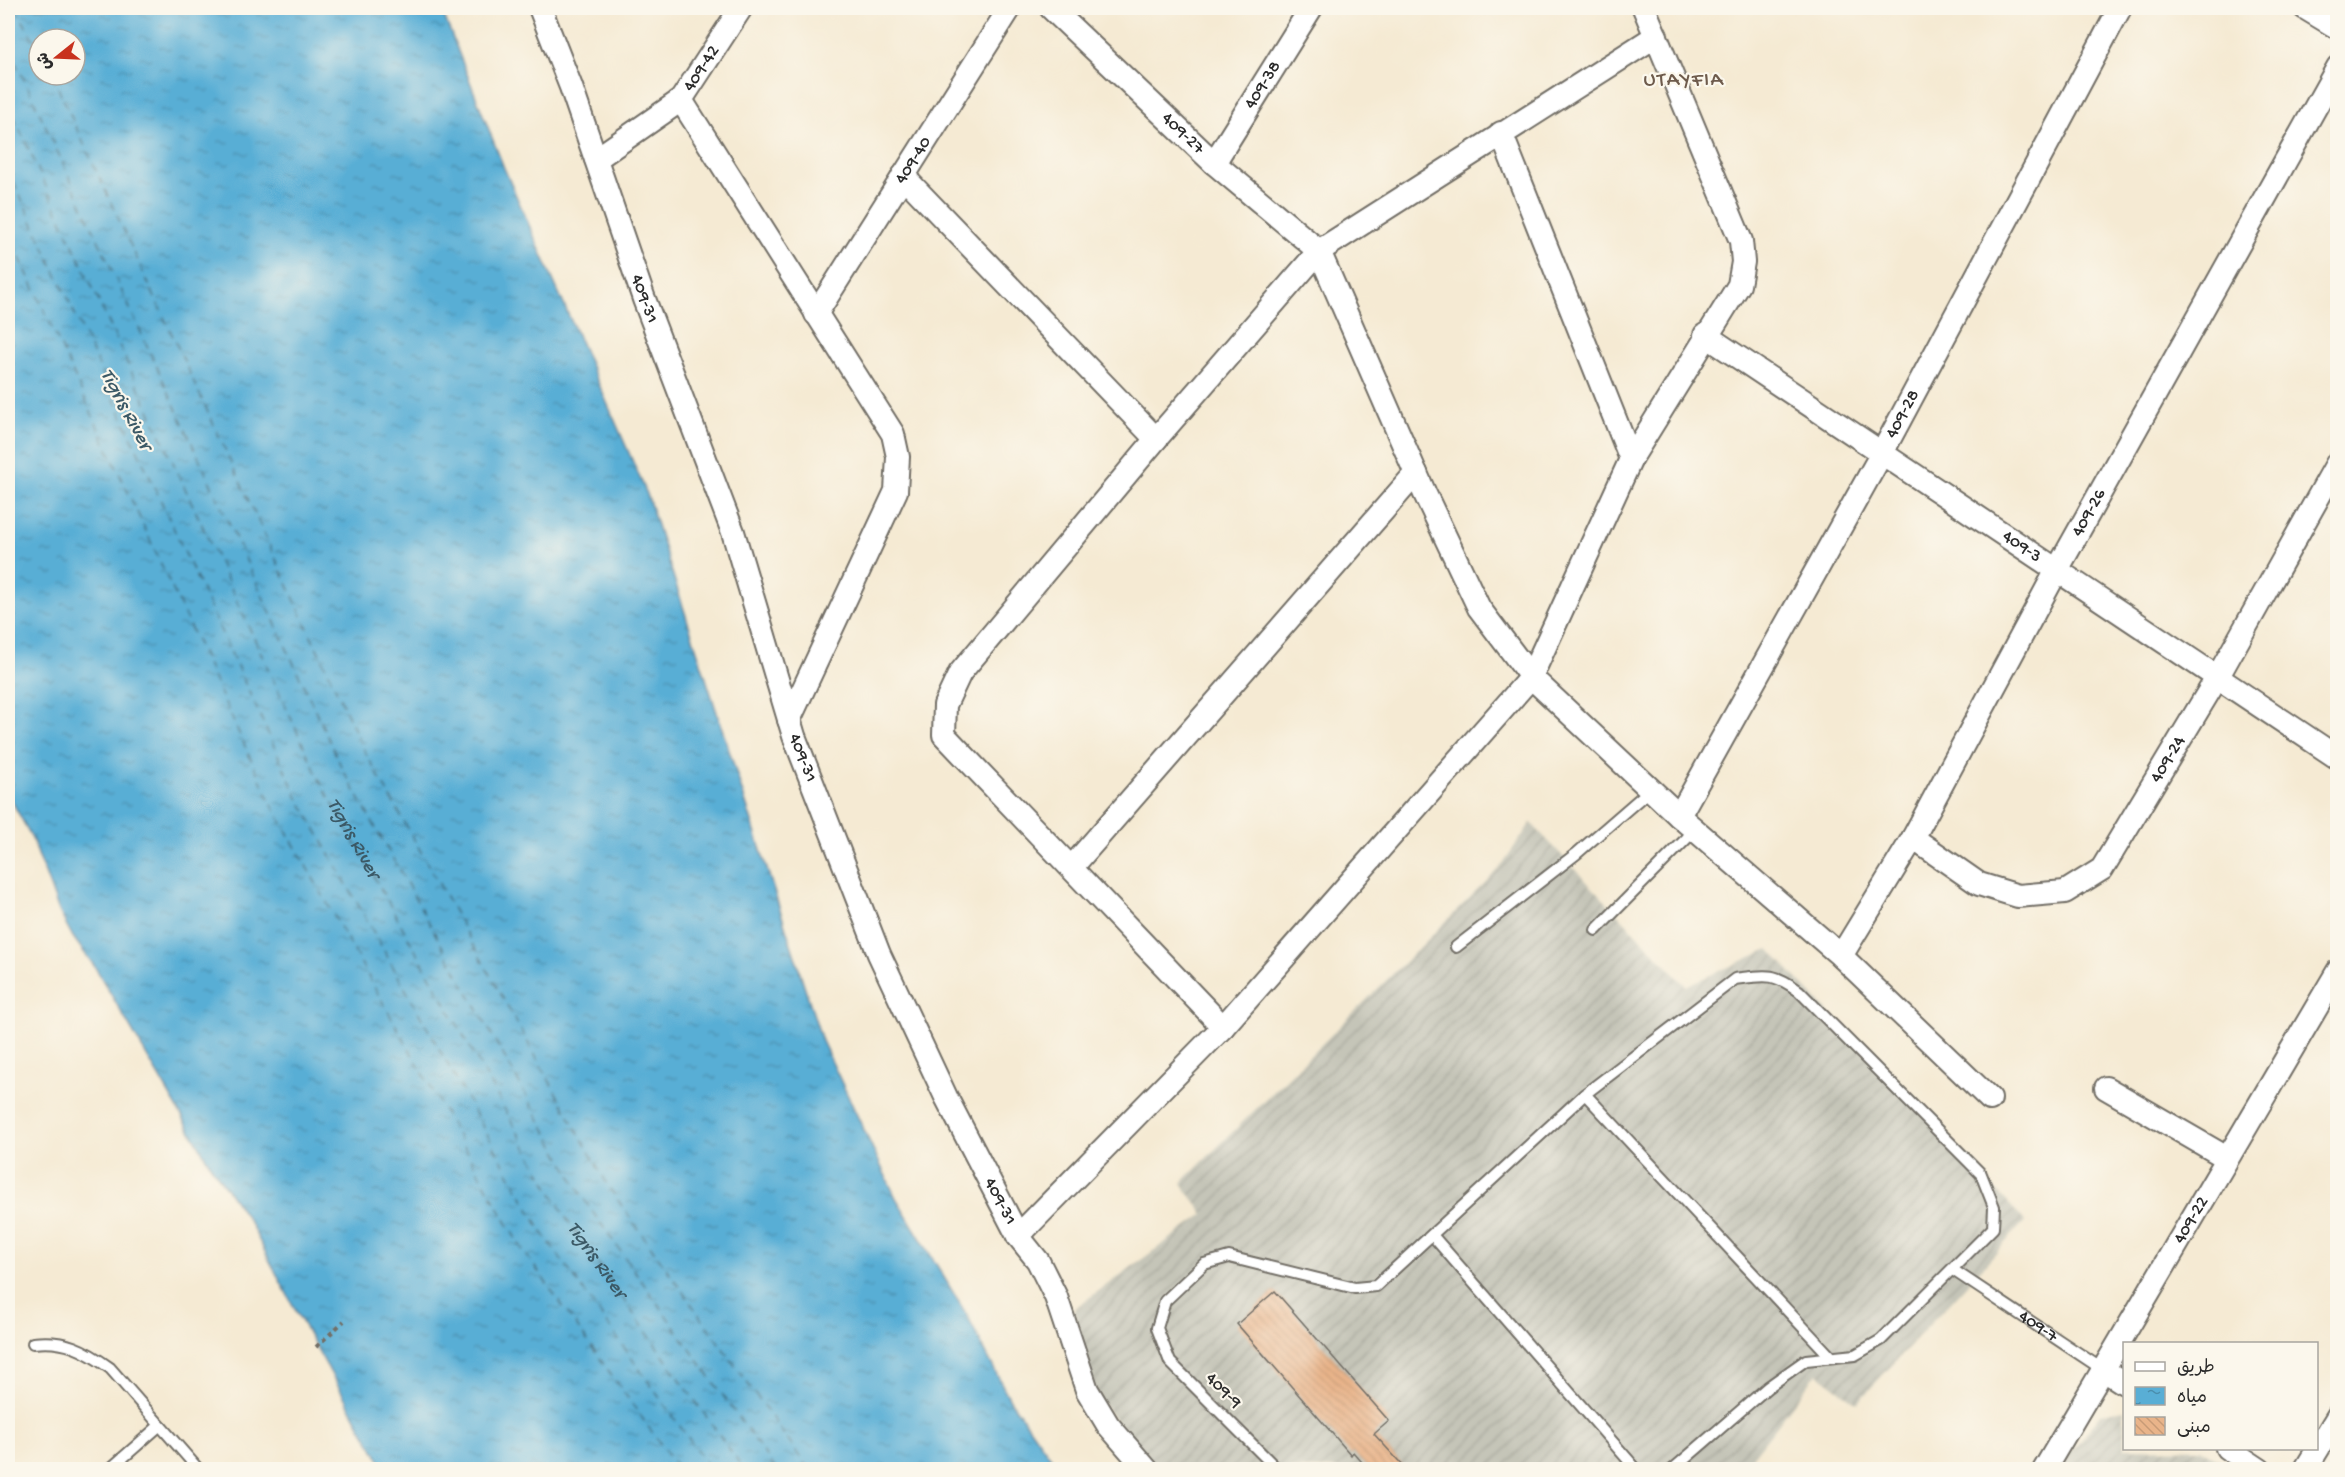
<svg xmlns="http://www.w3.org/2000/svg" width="2345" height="1477" font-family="'Gochi Hand','Playpen Sans Arabic',sans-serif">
<defs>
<pattern id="industrial-furrows" width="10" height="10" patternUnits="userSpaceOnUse" patternTransform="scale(1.5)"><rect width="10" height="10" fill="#c5c5b8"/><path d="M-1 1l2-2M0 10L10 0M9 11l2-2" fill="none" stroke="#a9a99e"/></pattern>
<pattern id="water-ripples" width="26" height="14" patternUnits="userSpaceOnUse" patternTransform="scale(1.5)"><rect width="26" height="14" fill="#59aed5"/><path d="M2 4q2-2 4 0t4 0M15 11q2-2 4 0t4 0" fill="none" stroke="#4a8ead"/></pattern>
<pattern id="building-back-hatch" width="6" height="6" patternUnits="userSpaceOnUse" patternTransform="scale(1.5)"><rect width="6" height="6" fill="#e9b48a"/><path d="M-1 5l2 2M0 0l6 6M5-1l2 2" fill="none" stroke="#c89b77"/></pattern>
</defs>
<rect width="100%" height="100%" fill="#fbf7ec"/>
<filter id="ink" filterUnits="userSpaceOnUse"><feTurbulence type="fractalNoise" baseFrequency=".0167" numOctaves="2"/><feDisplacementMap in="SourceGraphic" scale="12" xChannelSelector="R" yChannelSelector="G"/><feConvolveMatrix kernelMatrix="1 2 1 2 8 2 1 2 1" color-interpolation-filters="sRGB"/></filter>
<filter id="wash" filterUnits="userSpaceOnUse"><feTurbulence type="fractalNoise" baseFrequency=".008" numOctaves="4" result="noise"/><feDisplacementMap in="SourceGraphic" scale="24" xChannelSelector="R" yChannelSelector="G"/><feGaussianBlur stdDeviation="1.35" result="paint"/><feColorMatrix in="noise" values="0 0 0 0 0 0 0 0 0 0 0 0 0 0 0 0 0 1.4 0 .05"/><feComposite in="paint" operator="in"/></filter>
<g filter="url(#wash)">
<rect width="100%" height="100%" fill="#f5ead3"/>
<path fill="url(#industrial-furrows)" d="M1531,823L1686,986L1769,949L2025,1221L1857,1403L1817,1373L1743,1469H1156L1096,1396L1074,1309L1204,1214L1181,1183L1499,869Z
M2124,1410V1448L2201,1449L2235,1469L2057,1470L2101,1414Z"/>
<path fill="url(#water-ripples)" stroke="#426c80" stroke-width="1.5" fill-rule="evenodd" d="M8,8H441L504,168L647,494L822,1041L896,1198L965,1312L1010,1400L1059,1469H385L298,1315L249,1221L211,1166L95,967L73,937L59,911L32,838L8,794ZM39,39H75V75H39Z"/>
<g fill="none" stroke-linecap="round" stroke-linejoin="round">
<g stroke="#3b5966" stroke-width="1.5" stroke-dasharray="8 6" stroke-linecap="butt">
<path d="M16,8L39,50"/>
<path d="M8,49L24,79L341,766L587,1204L776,1470"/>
<path d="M52,75L365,752L610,1189L809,1470"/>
<path id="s1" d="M8,104L319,779L566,1218L744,1470"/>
<path d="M8,169L296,794L542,1232L711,1470"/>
<path d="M8,232L273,807L520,1246L679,1470"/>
</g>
</g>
<g id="blocks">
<path fill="url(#building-back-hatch)" d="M1275,1291L1389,1421L1374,1434L1407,1470H1369L1353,1452L1351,1455L1237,1324Z"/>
</g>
</g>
<g filter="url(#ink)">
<use href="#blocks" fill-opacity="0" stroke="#726e66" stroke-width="1.5"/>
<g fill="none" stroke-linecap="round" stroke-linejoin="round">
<g stroke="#726e66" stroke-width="14">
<g id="lane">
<path d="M1596,930L1695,830"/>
<path d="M1456,947L1576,854L1651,789"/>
<path d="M1585,1094L1830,1356"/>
<path d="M1432,1235L1637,1470"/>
<path id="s2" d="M1953,1270L2102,1369"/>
<path d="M33,1343C65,1339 85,1350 110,1368L199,1470"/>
<path d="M109,1470L159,1426"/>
<path d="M1278,1470L1170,1362L1157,1328L1165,1301L1204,1264L1229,1257L1355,1288L1376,1286L1585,1094L1735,979C1766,975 1773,972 1799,991L1981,1174L1994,1207L1993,1228L1881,1340L1855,1355L1806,1360L1768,1387L1672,1470"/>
</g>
</g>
<g stroke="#726e66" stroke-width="26">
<g id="street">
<path id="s3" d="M540,8L571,87L644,299L733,532L794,736L879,954L946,1097L1018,1236L1038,1261L1056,1297L1087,1390L1108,1425L1147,1470"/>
<path id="s4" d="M1051,8L1214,163L1319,251L1425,494L1479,608L1531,677L1679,816L1841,956L1990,1099"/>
<path d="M2305,8L2338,28"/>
<path d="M681,100L893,434L898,457L896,491L789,720"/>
<path d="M1501,133L1631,459"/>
<path id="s5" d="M596,159L681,100L741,8"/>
<path id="s6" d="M1214,163L1311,8"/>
<path d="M903,176L1156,439"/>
<path id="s7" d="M816,314L1010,8"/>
<path id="s8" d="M1705,335L2338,758"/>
<path id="s9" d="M1679,816L1882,453L2120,8"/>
<path id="s10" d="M1913,838L1979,884L2018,896L2065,892L2102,869L2217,678L2338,462"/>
<path d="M1072,867L1416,473"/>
<path id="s11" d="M1841,956L1913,838L2057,570L2338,67"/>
<path d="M1223,1027L944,735L945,705L960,673L1156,439L1319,251L1656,36"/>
<path d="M2106,1088L2227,1158"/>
<path d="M1018,1236L1223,1027L1531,677L1631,459L1739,285L1743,262L1741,241L1644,8"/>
<path d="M2102,1369L2124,1383"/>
<path d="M2227,1448L2260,1470"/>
<path id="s12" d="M2044,1470L2338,971"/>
<path d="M2305,1470L2338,1416"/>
</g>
</g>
<path stroke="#726e66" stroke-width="4" stroke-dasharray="4.5 4.5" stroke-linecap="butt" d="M316,1347L344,1321"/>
<use href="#lane" stroke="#fff" stroke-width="10"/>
<use href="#street" stroke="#fff" stroke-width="22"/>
</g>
</g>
<g text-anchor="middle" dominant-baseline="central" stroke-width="4.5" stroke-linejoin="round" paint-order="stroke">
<g font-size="18" fill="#2b2b2b" stroke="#fbf7ec">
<text stroke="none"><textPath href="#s5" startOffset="141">409-42</textPath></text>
<text stroke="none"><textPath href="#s6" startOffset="92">409-38</textPath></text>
<text stroke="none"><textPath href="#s4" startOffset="182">409-27</textPath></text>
<text stroke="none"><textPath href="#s7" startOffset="182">409-40</textPath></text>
<text stroke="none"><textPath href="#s3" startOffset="309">409-31</textPath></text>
<text stroke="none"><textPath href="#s9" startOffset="460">409-28</textPath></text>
<text stroke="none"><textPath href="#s11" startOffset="508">409-26</textPath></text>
<text stroke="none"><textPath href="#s8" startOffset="381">409-3</textPath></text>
<text stroke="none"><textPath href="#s3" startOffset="795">409-31</textPath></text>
<text stroke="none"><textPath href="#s10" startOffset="340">409-24</textPath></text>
<text stroke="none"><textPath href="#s3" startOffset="1281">409-31</textPath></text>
<text stroke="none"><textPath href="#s12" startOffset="290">409-22</textPath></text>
<text stroke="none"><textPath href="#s2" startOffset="102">409-7</textPath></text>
<text transform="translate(1223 1391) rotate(45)">409-9</text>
</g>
<g font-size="20" font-style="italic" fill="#3b5966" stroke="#fbf7ec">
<text transform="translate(125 410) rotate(62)">Tigris River</text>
<text stroke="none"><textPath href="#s1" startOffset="812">Tigris River</textPath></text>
<text stroke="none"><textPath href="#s1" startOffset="1299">Tigris River</textPath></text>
</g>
<g font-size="21" letter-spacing="1.5" fill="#6e5b4c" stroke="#fbf7ec">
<text x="1684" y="81">UTAYFIA</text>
</g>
</g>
<rect width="2345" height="1477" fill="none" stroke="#fbf7ec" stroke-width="30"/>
<rect x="2123" y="1342" width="195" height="108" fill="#fbf7ec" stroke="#a8a59f" stroke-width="1.5"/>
<rect x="2135" y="1362" width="30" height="9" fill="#ffffff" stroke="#a8a59f" stroke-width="1.5"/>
<text x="2177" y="1372" font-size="18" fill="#2b2b2b">طريق</text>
<rect x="2135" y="1387" width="30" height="18" fill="url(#water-ripples)" stroke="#a8a59f" stroke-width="1.5"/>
<text x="2177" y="1402" font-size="18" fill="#2b2b2b">مياه</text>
<rect x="2135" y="1417" width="30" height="18" fill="url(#building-back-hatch)" stroke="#a8a59f" stroke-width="1.5"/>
<text x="2177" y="1432" font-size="18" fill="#2b2b2b">مبنى</text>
<g transform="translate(57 57) rotate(252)"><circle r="28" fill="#fbf7ec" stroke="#a8a59f" stroke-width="1.5"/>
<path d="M0-4.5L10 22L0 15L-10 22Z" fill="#c8321e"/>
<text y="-9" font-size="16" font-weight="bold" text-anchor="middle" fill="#2b2b2b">ش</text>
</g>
</svg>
